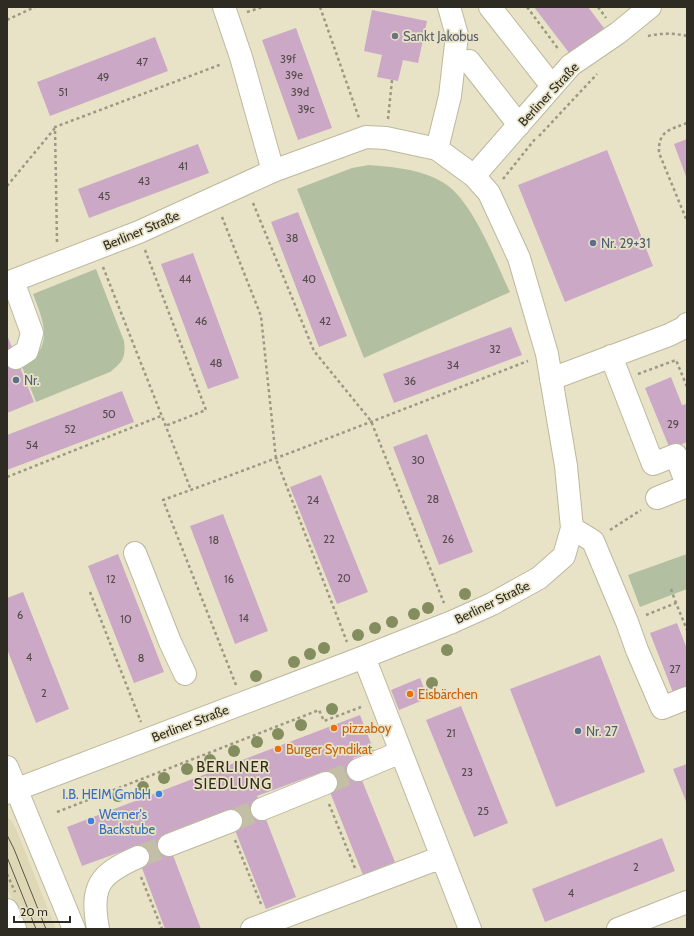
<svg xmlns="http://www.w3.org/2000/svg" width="694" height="936" font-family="Cabin,sans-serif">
<rect width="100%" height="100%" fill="#e8e3c7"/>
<path fill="#dfd8b6" d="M7,817L12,821L16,829L56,929H25L7,888Z"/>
<path fill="#b2bfa1" d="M369,165C394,167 421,169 444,183C473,201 495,261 510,292L364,358L297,189L352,168Z
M96,269L124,341C126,357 123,362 110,372L36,402L22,367C55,347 44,323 33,294Z
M687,554V589L640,607L628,575Z"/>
<path fill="#cba8c5" d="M534,7H588L604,28L570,54Z
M372,10L427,21L418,63L403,60L398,81L377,77L382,55L364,51Z
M296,28L332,128L298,140L262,40Z
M155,37L168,71L50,116L37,82Z
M687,139V179L674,144Z
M198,144L209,173L89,218L78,189Z
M607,150L653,266L565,302L518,185Z
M298,212L347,336L319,347L271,222Z
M193,253L239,378L208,389L161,264Z
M511,327L522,355L394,403L383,374Z
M7,335L34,402L7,413Z
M671,377L682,405L687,404V442L670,449L645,388Z
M122,391L134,422L7,470V435Z
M427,434L473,552L439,565L393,447Z
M321,475L368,592L337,604L290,487Z
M223,514L268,631L235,644L190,526Z
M118,554L164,672L134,683L88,566Z
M23,592L69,709L36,723L7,649V598Z
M677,623L687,649V690L674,695L650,633Z
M600,655L645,772L556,807L510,689Z
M420,678L428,698L399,710L391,690Z
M461,706L508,823L474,837L426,720Z
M360,715L374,751L353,758L395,862L363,875L322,772L257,796L296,897L266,909L227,810L165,834L201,929H165L134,847L82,866L67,827Z
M687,764V804L673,769Z
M662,838L675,871L545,922L532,889Z"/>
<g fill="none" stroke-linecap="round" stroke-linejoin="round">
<path stroke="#c3bea6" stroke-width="22" stroke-dasharray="22 11" stroke-linecap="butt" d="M326,783L358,770
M231,821L262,809
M138,857L169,845"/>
<g stroke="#bdb89d" stroke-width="24">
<path id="minor" d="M224,7L241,57L273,171
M490,7L552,86
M469,61L519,125
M437,149L450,96L457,35L449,7
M474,176L571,65L618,33L650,7
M13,281L32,333L27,351L16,358
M7,283L139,232L273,171L366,137L386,138L437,149L474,176L489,193L519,258L547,354L566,466L572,528L564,556L539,578L492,604L452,622L364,657L7,793
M611,356L653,464L676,455L687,485
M551,379L669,335L685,327L687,324
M657,498L687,486
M572,528L593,541L627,622L637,650L662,708L687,698
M135,553L170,642L185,674
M364,657L470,929
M358,770L401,752
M262,809L326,783
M169,845L231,821
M98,929C90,886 99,874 138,857
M252,929L442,857
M618,929L687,902"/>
</g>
<g stroke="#bdb89d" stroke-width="24">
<path id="major" d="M7,767L74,929
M7,910L15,929"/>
</g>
<path stroke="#9c9883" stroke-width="2.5" stroke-dasharray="3 3" stroke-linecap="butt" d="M320,7L359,118
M527,7L559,50
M598,7L606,18
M247,12L263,7
M7,20L35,7
M648,36C661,33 674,33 687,36
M388,119L392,80
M687,123C669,130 658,131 659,153L687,221
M539,136L597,74
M503,179L535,139
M7,186L55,128
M253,203L314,351L371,421L444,603
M222,217L261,316L276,459L347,642
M57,242L55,127L222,64
M145,250L206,410L165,426
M103,267L191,490
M638,374L676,360L687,387
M7,477L161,416
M610,530L641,510
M671,589L676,603
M90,592L141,722
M646,615L676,603L687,630
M236,685L163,500C285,456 406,408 528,361
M329,804L355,868
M57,812L319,710L324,721L361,707
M235,840L261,904
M7,874L15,892
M141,877L162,929"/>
<use href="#minor" stroke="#fff" stroke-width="22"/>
<use href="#major" stroke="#fff" stroke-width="22"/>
<path stroke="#5a5749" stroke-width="1" d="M7,835L14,849L46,929
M7,857L36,929"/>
</g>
<g fill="#848d5e">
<circle cx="465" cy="594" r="6"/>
<circle cx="428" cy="608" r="6"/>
<circle cx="414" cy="614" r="6"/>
<circle cx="392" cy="622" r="6"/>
<circle cx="375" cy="628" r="6"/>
<circle cx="358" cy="635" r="6"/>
<circle cx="324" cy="648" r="6"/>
<circle cx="447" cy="650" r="6"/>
<circle cx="310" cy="654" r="6"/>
<circle cx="294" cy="662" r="6"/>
<circle cx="256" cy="676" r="6"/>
<circle cx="432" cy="683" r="6"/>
<circle cx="332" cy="709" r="6"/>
<circle cx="301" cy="725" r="6"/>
<circle cx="278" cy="734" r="6"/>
<circle cx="257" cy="742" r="6"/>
<circle cx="234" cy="751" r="6"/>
<circle cx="210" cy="760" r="6"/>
<circle cx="187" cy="769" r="6"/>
<circle cx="164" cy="778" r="6"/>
<circle cx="143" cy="787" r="6"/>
<circle cx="118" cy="796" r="6"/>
</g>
<circle fill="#6b7280" stroke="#e8e3c7" stroke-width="1.5" cx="395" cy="36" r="4"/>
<g fill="#5c6f8a" stroke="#e8e3c7" stroke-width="1.5">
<circle cx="593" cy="243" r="4"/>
<circle cx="16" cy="380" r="4"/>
<circle cx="578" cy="731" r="4"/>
</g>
<g fill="#e8710a" stroke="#e8e3c7" stroke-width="1.5">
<circle cx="410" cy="694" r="4"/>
<circle cx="334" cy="728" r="4"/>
<circle cx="278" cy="749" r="4"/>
</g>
<g fill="#3f7fe0" stroke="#e8e3c7" stroke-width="1.5">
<circle cx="159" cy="794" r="4"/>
<circle cx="91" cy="821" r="4"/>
</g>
<g text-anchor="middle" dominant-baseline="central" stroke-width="3.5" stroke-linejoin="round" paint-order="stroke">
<g font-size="11" fill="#554b4b">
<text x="288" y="59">39f</text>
<text x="142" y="62">47</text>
<text x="294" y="75">39e</text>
<text x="103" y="77">49</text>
<text x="63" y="92">51</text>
<text x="300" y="92">39d</text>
<text x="306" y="109">39c</text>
<text x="183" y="166">41</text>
<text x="144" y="181">43</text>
<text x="104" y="196">45</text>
<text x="292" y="238">38</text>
<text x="185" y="279">44</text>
<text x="309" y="279">40</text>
<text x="201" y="321">46</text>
<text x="325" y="321">42</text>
<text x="495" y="349">32</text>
<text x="216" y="363">48</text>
<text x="453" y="365">34</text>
<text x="410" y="381">36</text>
<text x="109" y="414">50</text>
<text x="673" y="424">29</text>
<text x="70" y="429">52</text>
<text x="32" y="445">54</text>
<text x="418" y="460">30</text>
<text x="433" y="499">28</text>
<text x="313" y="500">24</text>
<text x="329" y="539">22</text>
<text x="448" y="539">26</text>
<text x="214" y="540">18</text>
<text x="344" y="578">20</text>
<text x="111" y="579">12</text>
<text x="229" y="579">16</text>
<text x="20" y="615">6</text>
<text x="244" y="618">14</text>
<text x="126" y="619">10</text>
<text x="29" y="657">4</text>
<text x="141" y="658">8</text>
<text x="675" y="669">27</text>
<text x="44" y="693">2</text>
<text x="451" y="733">21</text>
<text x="467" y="772">23</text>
<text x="483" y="811">25</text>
<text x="636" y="867">2</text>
<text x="571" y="893">4</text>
</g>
<g font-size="13" fill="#5b616d" stroke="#e8e3c7" text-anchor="start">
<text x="403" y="36">Sankt Jakobus</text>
</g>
<g font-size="13" fill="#2e2c22" stroke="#e8e3c7">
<text transform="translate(548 94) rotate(-47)">Berliner Straße</text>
<text transform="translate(141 230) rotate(-23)">Berliner Straße</text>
<text transform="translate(492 602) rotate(-26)">Berliner Straße</text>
<text transform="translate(190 723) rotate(-21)">Berliner Straße</text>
</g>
<g font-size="13" fill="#4e5e75" stroke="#e8e3c7" text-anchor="start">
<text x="601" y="243">Nr. 29+31</text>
<text x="24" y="380">Nr.</text>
<text x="586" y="731">Nr. 27</text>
</g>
<g font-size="13" fill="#c56008" stroke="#e8e3c7" text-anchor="start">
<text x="418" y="694">Eisbärchen</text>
<text x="342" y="728">pizzaboy</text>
<text x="286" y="749">Burger Syndikat</text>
</g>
<g font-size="13" fill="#366cbe" stroke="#e8e3c7" text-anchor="end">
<text x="151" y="794">I.B. HEIM GmbH</text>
<text x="99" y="814" text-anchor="start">Werner's<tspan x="99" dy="15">Backstube</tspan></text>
</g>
<g font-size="15" letter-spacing="1" fill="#302c15" stroke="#e8e3c7">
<text x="233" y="767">BERLINER<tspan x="233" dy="17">SIEDLUNG</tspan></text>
</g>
</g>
<rect width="694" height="936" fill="none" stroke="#2e2c22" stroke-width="16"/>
<path d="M14 916v6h56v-6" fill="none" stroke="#2e2c22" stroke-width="2"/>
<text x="20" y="916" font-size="12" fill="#2e2c22" stroke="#e8e3c7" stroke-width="3" paint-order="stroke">20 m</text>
</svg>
